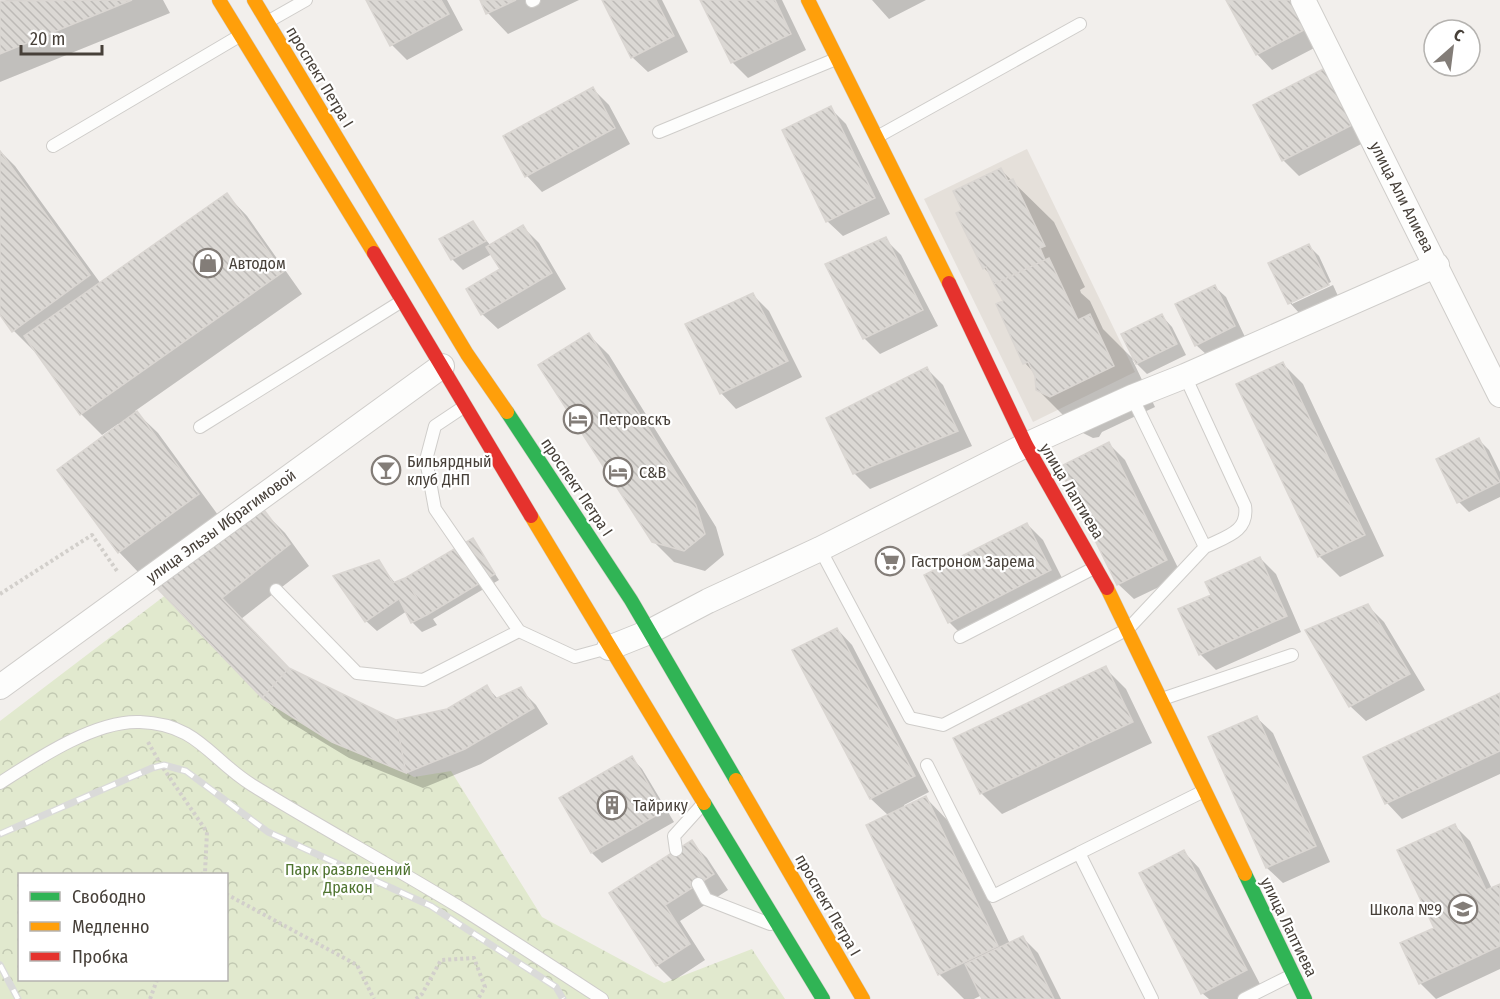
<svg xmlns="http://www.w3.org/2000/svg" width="1500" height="999" font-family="'Fira Sans Condensed',sans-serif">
<defs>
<pattern id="park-crowns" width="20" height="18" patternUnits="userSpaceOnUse" patternTransform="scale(1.5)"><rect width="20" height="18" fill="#e1e9ce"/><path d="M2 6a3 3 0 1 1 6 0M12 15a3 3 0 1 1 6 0" fill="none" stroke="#c2c9b2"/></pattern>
<pattern id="building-back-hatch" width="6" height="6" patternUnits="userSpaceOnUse" patternTransform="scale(1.5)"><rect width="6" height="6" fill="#dbd8d4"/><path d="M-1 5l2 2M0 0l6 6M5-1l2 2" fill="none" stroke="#bdbab7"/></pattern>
</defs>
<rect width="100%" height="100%" fill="#f2efec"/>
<path fill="#e5e0da" d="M1027,149L1135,372L1033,422L924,199Z"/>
<path fill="url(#park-crowns)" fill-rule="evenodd" d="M167,594L398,768L414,777L451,771L542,917L664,983L752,949L785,999H0V721ZM20,874H226V980H20Z"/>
<path fill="#0003" d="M7,0H163L170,13L0,82V3Z
M368,0H447L463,30L407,60L392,45Z
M481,0H579L508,34L488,13Z
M604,0H662L688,52L648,72L632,57Z
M703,0H782L806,50L748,78L732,62Z
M872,0H926L889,19Z
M1228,0H1299L1322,44L1272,70L1257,54Z
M1327,68L1371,139L1299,176L1283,160Z
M593,89L609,105L630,144L542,192L527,176Z
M830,108L846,124L890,214L843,236L827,221Z
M0,151L15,166L101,284L227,195L247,216L302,294L135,411L158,433L218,515L139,573L119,552V426L118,424L102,435L81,414L36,350L34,351L14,331L0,312Z
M1001,170L1054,222L1085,287L1080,290L1081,293L1090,301L1103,329L1135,361L1162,316L1172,327L1186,355L1147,374L1132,359L1155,407L1102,432L1099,437L1093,438L1079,431L1037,389L1036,375L1025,363L1005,302L992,276L984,268L964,211Z
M472,223L491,246L523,227L539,243L566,289L498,329L482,314L502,270L492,254L463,270L452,259L441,240Z
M885,239L901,255L938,326L880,354L864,338Z
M1308,245L1319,256L1331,282L1292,301V304L1333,285L1338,296L1300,314L1290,303Z
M1215,287L1226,297L1245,337L1207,355L1196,345Z
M753,295L769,311L802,377L736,409L721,393Z
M589,335L609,355L716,527L724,555L705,571L674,562L653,541Z
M1283,364L1303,384L1384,556L1340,577L1319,556Z
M927,369L943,385L972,446L870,489L854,473Z
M1478,439L1489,450L1500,472V497L1469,512L1459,502Z
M1109,444L1125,460L1182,576L1134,599L1118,584Z
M264,512L285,533L309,566L241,619L290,670L396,722L448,710L487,687L498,699L520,689L536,705L548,724L481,764L423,788L349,758L283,718L159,588Z
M1027,524L1043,540L1066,586L965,638L949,622Z
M473,540L499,580L433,619L437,625L422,632L412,622L407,611L377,631L366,621L378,562L396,584Z
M1260,558L1276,574L1301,632L1216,670L1200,654L1213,596Z
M1368,606L1384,622L1425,690L1366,721L1350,706Z
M837,629L852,645L929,792L904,805L905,808L926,798L954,827L1010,944L1022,937L1038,953L1061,999H984L982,995L974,999H964L939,974L889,816L871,799L794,651Z
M1105,668L1126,689L1152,743L1002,814L981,793Z
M1500,695V774L1402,819L1387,803L1365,758Z
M1257,718L1273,733L1330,862L1283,883L1267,868L1210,738Z
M632,758L642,769L674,822L602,863L592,853L561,799Z
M1454,825L1470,841L1492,889L1500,885V969L1436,999L1420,983L1436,929Z
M691,842L707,858L728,890L680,921L705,960L673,981L657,965L611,894Z
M1184,852L1199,868L1261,986L1237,999H1209L1202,993Z"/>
<path fill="url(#building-back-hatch)" stroke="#dad6d2" stroke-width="1.5" d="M132,0L0,54V1Z
M366,0H441L449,14L390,46Z
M480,0H516L486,14Z
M602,0H656L674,36L631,58Z
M700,0H775L791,34L731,63Z
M1226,0H1293L1308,28L1256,55Z
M1327,67L1356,123L1282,161L1253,105Z
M593,87L615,128L525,177L503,136Z
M831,106L875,198L826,222L782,130Z
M0,151L90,275L12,332L0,315Z
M1001,168L1008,181L1013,179L1045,246L1040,248L1045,260L994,284L986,267L983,269L956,213L962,210L953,191Z
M227,193L283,272L80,415L24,336Z
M473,221L486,241L451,260L439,239Z
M523,225L552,273L481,315L466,289L500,269L486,247Z
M886,237L923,310L863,339L825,264Z
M1309,244L1329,285L1288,304L1268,263Z
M1049,258L1078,320L1090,314L1114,366L1050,397L1036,390L1035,376L1028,362L1023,364L996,304L1003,301L994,284Z
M1215,285L1235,326L1195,346L1175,304Z
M753,293L788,361L720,394L685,324Z
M1162,314L1177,344L1136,364L1121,334Z
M589,333L696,505L705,534L684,551L652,542L538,365Z
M1283,362L1365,535L1318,557L1236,384Z
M927,367L958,431L853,474L826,418Z
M137,411L199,494L118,553L57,470Z
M1479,438L1500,482L1457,503L1436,459Z
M1109,442L1167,560L1117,585L1059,467Z
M264,510L290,544L222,598L289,668L262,698L157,588Z
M1027,523L1051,570L948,623L924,575Z
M473,538L495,574L427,615L405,578Z
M1260,557L1287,616L1199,655L1178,609L1211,595L1205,582Z
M379,560L393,583L405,578L427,615L411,623L399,599L365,622L333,576Z
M1368,604L1410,674L1349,707L1305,630Z
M837,628L915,776L870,799L792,650Z
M1106,666L1133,722L980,794L953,738Z
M289,668L396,720L406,773L332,742L262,698Z
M487,685L495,699L521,687L534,708L465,749L406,773L396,720L447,709Z
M1500,693V751L1385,804L1363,757Z
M1257,716L1316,846L1266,868L1208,737Z
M632,756L664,811L591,853L559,798Z
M926,796L998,946L938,975L866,825Z
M1455,824L1486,890L1500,884V946L1419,984L1400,943L1434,928L1397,850Z
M692,840L714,874L665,905L690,944L656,966L609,893Z
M1184,850L1247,970L1201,994L1139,873Z
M1023,936L1054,999H982L965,964Z"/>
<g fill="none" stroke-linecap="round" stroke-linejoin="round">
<g stroke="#cfcdca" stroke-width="14">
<path id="lane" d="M532,1L534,0
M269,21L306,0
M659,132L836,59
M877,137L1080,24
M53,146L241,35
M1132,397L1205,547C1225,537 1249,532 1245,506L1185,376
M465,406L435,426L426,460L435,509L519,631L575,657L608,648
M200,427L402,301
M820,549L910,718L943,725L1128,629L1205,547
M276,590L357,673L423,680L519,631
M960,637L1096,567
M1162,699L1292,655
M927,765L993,896L1079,853
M0,783C37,759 95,720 140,722C198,724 210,759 252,785C322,828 394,867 464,910C510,939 556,969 602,999
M676,850L674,836L702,805
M698,884L706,899L770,924
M1152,999L1079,853L1204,791
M1244,999L1292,975"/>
</g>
<g stroke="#cfcdca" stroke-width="26">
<path id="street" d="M1303,0L1500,395
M609,648L649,632L708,601L820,549L1026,445L1132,397L1185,376L1437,265
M0,687L442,366"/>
</g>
<g stroke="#d0cbc3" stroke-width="15">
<path id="fast" d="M507,412L631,600L736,780
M704,803L823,999
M1245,874L1305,999"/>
</g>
<g stroke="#d0cbc3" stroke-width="15">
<path id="slow" d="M219,0L374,253
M254,0L467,354L507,412
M808,0L949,283
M531,516L704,803
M1107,588L1245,874
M736,780L863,999"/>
</g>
<g stroke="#d0cbc3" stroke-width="15">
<path id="jam" d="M374,253L531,516
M949,283L1026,445L1107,588"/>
</g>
<path stroke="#d2cfcb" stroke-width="4" stroke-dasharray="3 3" stroke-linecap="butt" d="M0,594L92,535L117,571
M148,742L161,765L207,832L205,872L202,874
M226,894L357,965L374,999
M150,999L157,980
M416,999L422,994L441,960L474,958L485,987L478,999"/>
<use href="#lane" stroke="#fdfdfc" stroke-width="12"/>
<use href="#street" stroke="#fdfdfc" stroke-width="24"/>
<use href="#fast" stroke="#30b455" stroke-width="14"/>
<use href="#slow" stroke="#ff9f0a" stroke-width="14"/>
<use href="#jam" stroke="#e5322d" stroke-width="14"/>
<g stroke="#dadad9" stroke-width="7">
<path id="rail" d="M0,834L152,768L164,765L186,771L268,832L431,906L556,987L563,999
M0,965L18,999"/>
</g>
<use href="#rail" stroke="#fff" stroke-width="4.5" stroke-dasharray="14" stroke-linecap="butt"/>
</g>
<defs>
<g id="shop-ring" transform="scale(1.5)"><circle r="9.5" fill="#fff" stroke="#837d78" stroke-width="1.5"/><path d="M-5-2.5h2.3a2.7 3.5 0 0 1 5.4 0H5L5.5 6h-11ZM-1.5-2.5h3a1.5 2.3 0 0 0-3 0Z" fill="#837d78"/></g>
<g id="hotel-ring" transform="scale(1.5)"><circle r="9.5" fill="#fff" stroke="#837d78" stroke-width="1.5"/><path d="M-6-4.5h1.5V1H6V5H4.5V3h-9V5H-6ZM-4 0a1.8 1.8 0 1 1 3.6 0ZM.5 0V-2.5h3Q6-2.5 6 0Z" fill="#837d78"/></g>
<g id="bar-ring" transform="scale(1.5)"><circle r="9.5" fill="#fff" stroke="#837d78" stroke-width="1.5"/><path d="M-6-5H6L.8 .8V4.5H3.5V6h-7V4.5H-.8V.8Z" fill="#837d78"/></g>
<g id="supermarket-ring" transform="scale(1.5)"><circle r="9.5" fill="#fff" stroke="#837d78" stroke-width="1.5"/><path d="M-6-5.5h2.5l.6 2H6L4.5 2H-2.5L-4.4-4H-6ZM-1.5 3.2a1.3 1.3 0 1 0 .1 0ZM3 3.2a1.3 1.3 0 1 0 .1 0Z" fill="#837d78"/></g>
<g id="building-ring" transform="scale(1.5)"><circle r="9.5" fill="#fff" stroke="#837d78" stroke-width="1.5"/><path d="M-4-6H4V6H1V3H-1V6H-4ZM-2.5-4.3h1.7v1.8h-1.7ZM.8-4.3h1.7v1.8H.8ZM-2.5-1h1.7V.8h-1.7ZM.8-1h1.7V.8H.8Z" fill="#837d78"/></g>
<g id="school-ring" transform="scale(1.5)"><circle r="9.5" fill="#fff" stroke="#837d78" stroke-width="1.5"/><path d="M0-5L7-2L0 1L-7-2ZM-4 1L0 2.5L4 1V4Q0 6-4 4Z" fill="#837d78"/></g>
</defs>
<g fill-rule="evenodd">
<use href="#shop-ring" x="208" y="263"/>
<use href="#hotel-ring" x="578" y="419"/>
<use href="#bar-ring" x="386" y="470"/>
<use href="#hotel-ring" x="618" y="472"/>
<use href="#supermarket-ring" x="890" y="561"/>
<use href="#building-ring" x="612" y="805"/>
<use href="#school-ring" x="1463" y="909"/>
</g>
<g text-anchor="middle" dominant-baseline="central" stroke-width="4.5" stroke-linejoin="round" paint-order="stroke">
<g font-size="16" fill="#474039" stroke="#fff">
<text transform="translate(320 77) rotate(59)">проспект Петра I</text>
<text transform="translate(1402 197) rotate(63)">улица Али Алиева</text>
<text transform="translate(577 487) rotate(56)">проспект Петра I</text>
<text transform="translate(1072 491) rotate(59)">улица Лаптиева</text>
<text transform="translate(221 526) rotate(-36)">улица Эльзы Ибрагимовой</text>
<text transform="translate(828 905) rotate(60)">проспект Петра I</text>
<text transform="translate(1289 927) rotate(64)">улица Лаптиева</text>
</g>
<g font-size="16" fill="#474039" stroke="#fff" text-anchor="start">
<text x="229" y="263">Автодом</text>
<text x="599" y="419">Петровскъ</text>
<text x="407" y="461">Бильярдный<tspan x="407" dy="18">клуб ДНП</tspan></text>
<text x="639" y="472">С&amp;В</text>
<text x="911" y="561">Гастроном Зарема</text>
<text x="633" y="805">Тайрику</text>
<text x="1442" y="909" text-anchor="end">Школа №9</text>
</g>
<g font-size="16" fill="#4f7430" stroke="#fff">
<text x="348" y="869">Парк развлечений<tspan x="348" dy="18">Дракон</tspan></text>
</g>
</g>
<rect x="18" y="873" width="210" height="108" fill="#ffffff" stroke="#b5b3b0" stroke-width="1.5"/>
<rect x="30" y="892" width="30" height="9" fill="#30b455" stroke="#b5b3b0" stroke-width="1.5"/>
<text x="72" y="903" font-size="18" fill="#474039">Свободно</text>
<rect x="30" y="922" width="30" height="9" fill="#ff9f0a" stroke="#b5b3b0" stroke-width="1.5"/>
<text x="72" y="933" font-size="18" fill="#474039">Медленно</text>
<rect x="30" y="952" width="30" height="9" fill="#e5322d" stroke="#b5b3b0" stroke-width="1.5"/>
<text x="72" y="963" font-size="18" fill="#474039">Пробка</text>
<g transform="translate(1452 48) rotate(28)"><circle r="28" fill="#ffffff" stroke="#b5b3b0" stroke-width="1.5"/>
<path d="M0-4.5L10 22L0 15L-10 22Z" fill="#837d78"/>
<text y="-9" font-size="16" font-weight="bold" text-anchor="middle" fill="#474039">С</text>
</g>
<path d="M21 45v9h81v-9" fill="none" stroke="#474039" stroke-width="3"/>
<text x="30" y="45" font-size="18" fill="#474039" stroke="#ffffff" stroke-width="4.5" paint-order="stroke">20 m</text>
</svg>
